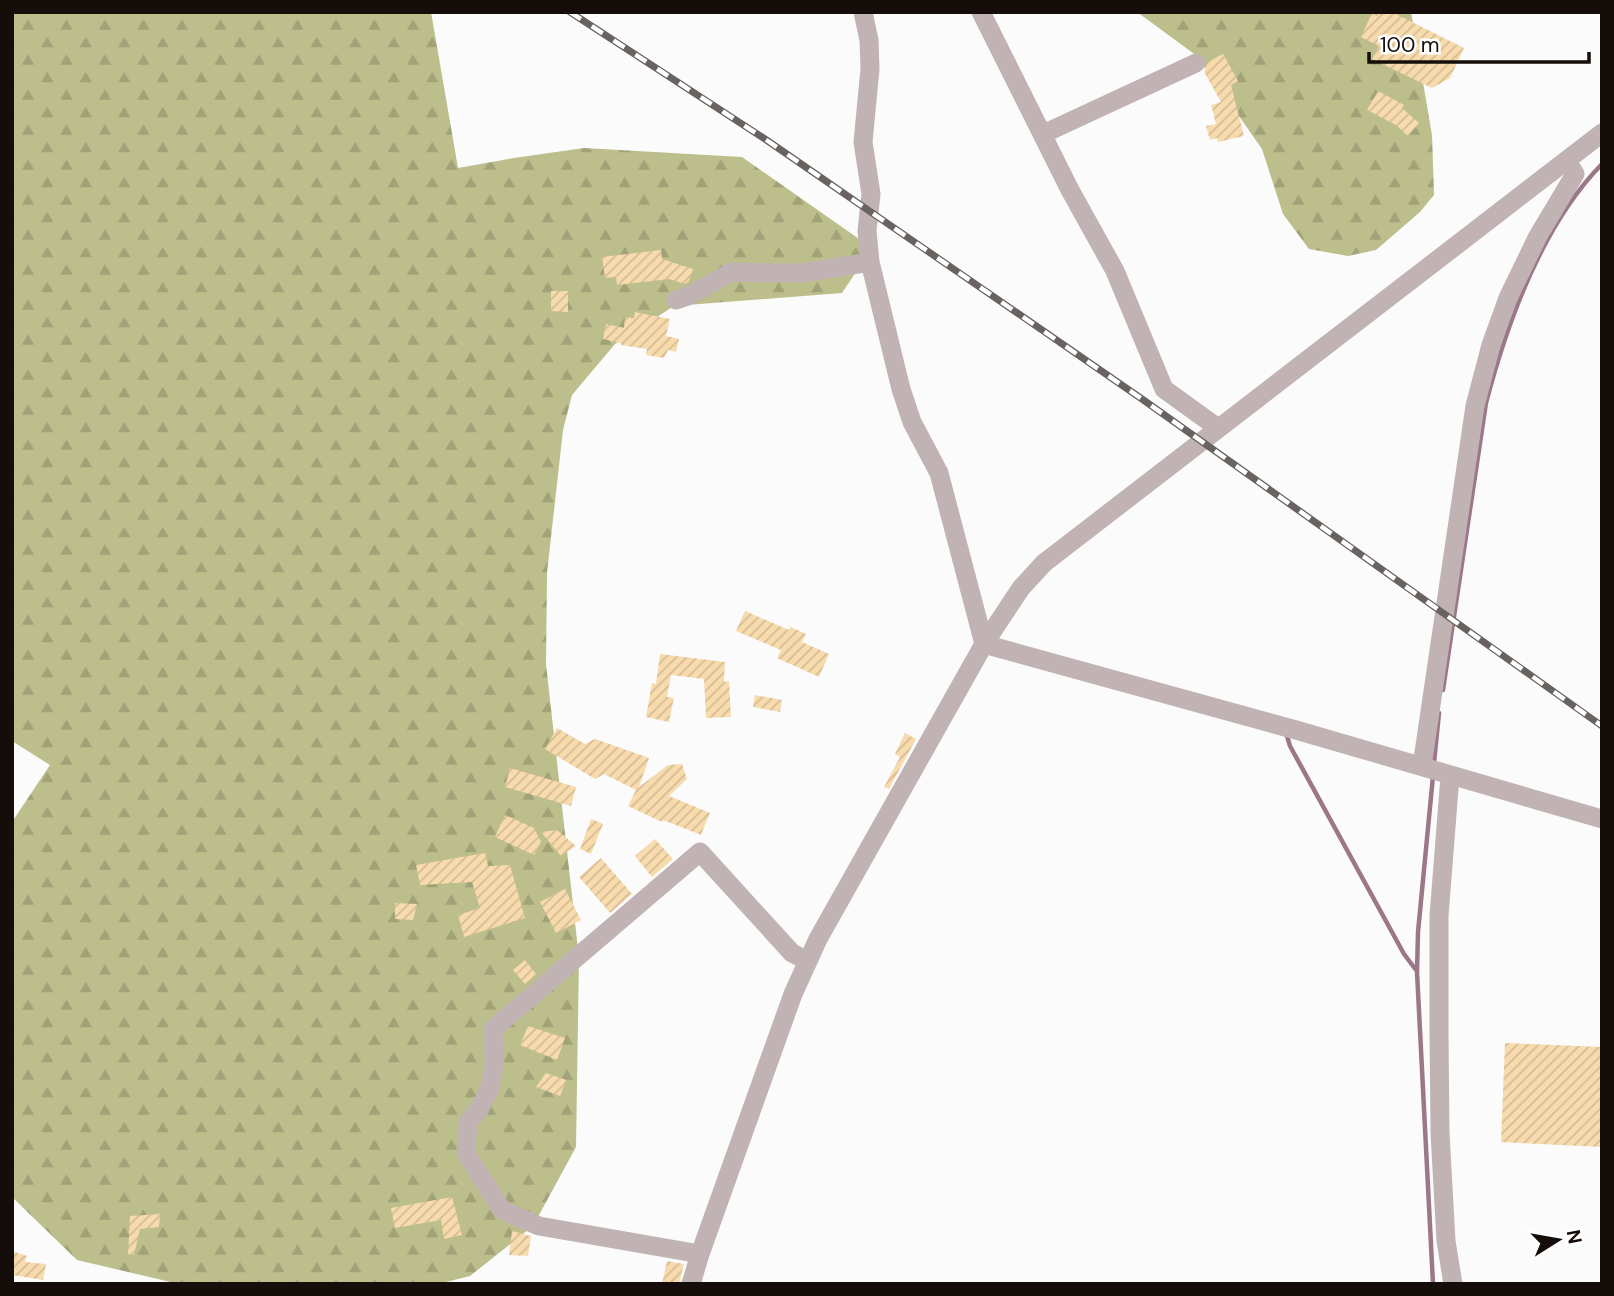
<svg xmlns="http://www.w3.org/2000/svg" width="1614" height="1296" font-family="'DM Sans',sans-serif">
<defs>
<pattern id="forest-firs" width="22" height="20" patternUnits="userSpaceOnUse" patternTransform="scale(1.75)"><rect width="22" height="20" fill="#bcbe8c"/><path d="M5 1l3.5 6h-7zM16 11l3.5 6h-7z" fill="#a1a277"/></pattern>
<pattern id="building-hatch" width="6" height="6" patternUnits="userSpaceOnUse" patternTransform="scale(1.75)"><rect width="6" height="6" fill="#f8dbad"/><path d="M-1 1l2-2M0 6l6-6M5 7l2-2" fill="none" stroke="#d4bb94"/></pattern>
</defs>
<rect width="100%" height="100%" fill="#fbfbfb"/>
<path fill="url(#forest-firs)" d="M12,12H431L458,168L514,158L584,148L742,157L872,248L842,293L674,306L615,344L572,395L563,430L547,573L546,664L579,958L576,1147L533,1226L470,1276L438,1284H179L77,1260L12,1197V822L50,765L12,741Z
M1137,12H1411L1432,135L1434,195L1420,212L1376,250L1348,256L1309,249L1283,214L1262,149L1197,56Z"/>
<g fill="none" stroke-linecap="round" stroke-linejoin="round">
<path stroke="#9c7788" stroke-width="4.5" d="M1443,690L1486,403C1507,323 1543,224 1602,164
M1287,736L1290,746L1404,954L1416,970
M1434,763L1439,713
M1433,776L1418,932L1417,972L1433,1284"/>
</g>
<path fill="url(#building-hatch)" d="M1379,12H1392L1464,48L1450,78L1432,88L1372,59L1379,46L1361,37L1372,13L1377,16Z
M1223,54L1238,81L1231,85L1244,136L1218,142L1217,138L1210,140L1206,126L1216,124L1211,105L1221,102L1204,72L1208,62Z
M1378,91L1404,105L1402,108L1419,123L1408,136L1396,125L1367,110Z
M661,250L662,259L693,269L689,281L685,284L669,279L617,285L616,277L605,278L602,257Z
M551,291H568V312L551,311Z
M635,312L670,319L666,336L679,339L676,352L668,350L664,358L646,355L647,349L621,345V343L603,339L606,324L624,328L625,317L634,318Z
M745,611L789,630L791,627L806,634L802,642L829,654L819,677L777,658L781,650L736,631Z
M660,654L725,662L724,682L729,681L731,717L706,718L704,679L671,675L667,697L674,698L669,722L646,717L652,683L656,684Z
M755,695L782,700L780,712L753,707Z
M557,728L585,744L595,739L649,758L639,787L668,765L682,764L687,779L669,796L710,813L701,835L663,820L662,822L628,806L636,790L604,774L595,779L545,749Z
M905,733L916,739L889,789L884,787L900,757L895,754Z
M510,768L576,787L571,806L505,787Z
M505,815L534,828L541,842L534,855L495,837Z
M591,819L603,824L591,854L580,849Z
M557,830L576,846L561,856L541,832Z
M655,839L673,859L652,877L635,856Z
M485,853L488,866L510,865L525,918L464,937L458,915L480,908L472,882L420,885L416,865Z
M601,858L632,894L610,913L579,877Z
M565,889L581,920L556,933L540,902Z
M395,903L417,904L413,920L395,919Z
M525,960L536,974L525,984L513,970Z
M528,1026L565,1038L557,1060L520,1045Z
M1505,1043L1602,1047V1147L1501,1142Z
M546,1073L566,1080L560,1096L536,1087Z
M452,1197L462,1235L444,1239L441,1220L395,1228L391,1208Z
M160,1214L159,1227L140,1229L134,1255L128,1254L130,1216Z
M512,1231L531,1236L528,1256L509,1255Z
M12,1251L27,1256L25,1262L46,1264L43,1280L12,1275Z
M667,1261L684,1264L679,1284H662Z"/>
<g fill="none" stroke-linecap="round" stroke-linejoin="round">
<path stroke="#c1b3b3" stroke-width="19" d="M863,12L869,40L870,69L863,142L871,194L867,231L870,262L901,389L912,422L939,473L984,644L1296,730L1602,819
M981,12L1070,190L1115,271L1164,389L1218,428
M1043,134L1196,63
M676,300L688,296L732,272L802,273L870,262
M1422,766L1475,406L1491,345L1508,298L1538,236L1575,174L1567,161
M1450,776L1439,916V1032L1440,1133L1446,1241L1453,1284
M700,1254L539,1226L502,1210L466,1153L468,1122L480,1108L490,1088L494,1063L493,1029L700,852L792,953L808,961
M691,1284L700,1254L793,994L818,939L984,644L1021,588L1044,563L1602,133"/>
<g stroke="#686360" stroke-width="7">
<path id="rail" d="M570,12L765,139L1142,399L1602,726"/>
</g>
<use href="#rail" stroke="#fff" stroke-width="4.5" stroke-dasharray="13" stroke-linecap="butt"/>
</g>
<rect width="1614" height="1296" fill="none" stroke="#150d09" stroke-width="28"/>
<g transform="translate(1558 1240) rotate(79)" stroke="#ffffff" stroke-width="5" paint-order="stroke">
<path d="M0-5L12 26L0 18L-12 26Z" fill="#150d09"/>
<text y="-10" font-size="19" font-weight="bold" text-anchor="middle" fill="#150d09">N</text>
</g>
<path d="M1369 52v10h220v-10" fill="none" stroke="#150d09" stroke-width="3.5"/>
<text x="1380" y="52" font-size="21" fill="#150d09" stroke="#ffffff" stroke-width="5" paint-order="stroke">100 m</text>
</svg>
